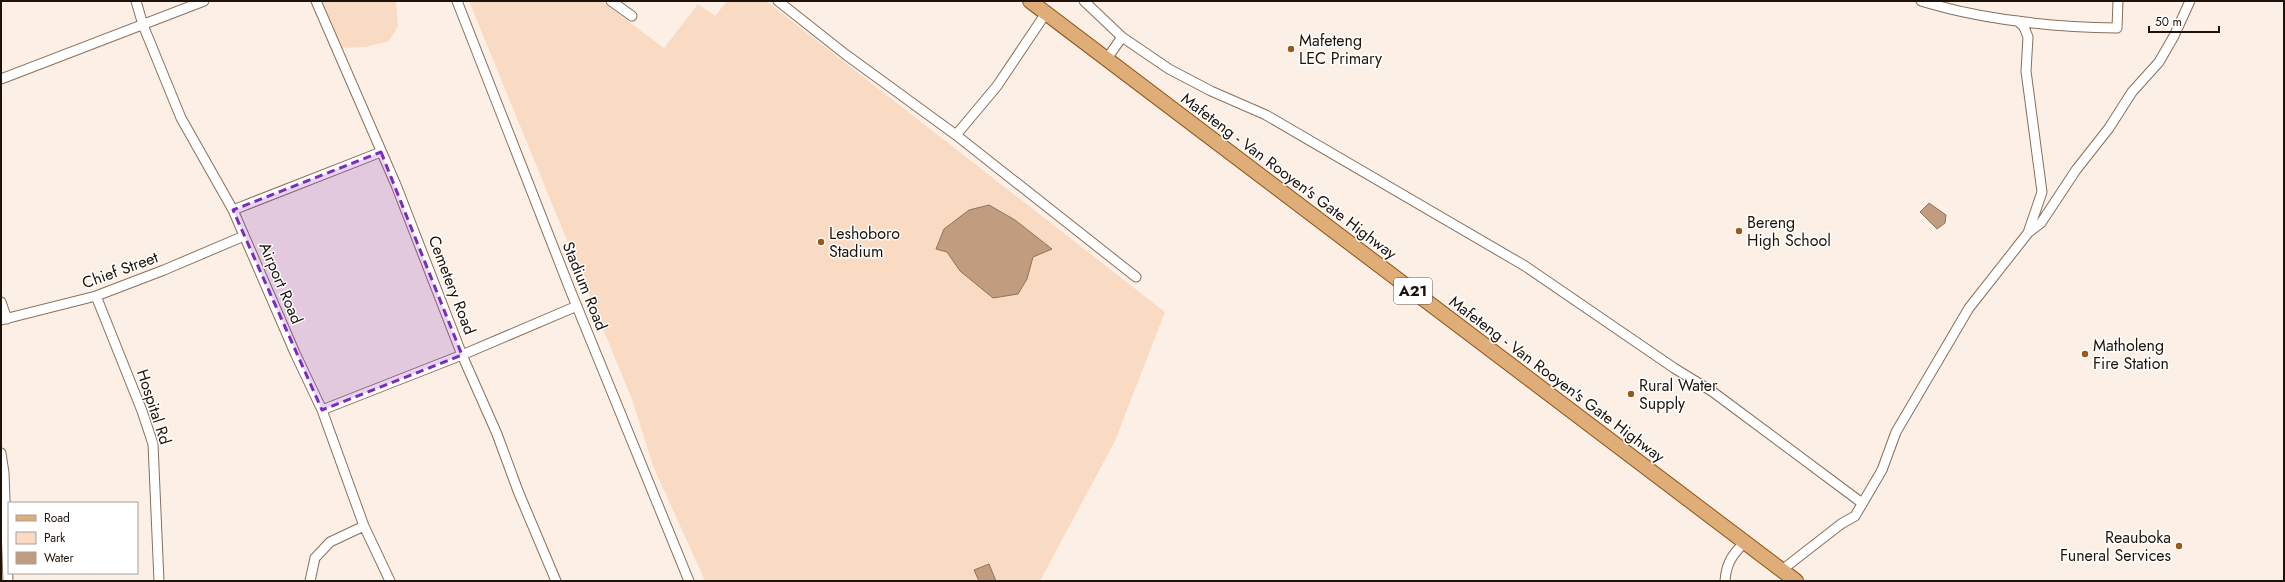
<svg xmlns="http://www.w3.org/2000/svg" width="2285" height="582" font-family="Jost,sans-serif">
<rect width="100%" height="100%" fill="#fcf0e6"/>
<path fill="#f9dbc4" d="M321,1H396L398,26L389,41L366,47L342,48Z
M469,1H601L664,48L698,4L715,16L727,1H766L1165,312L1115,441L1040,581H705L653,466L633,402Z"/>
<path fill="#c19c7e" stroke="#90735b" d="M1929,203L1946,215L1945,223L1937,229L1920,212Z
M989,205L1015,220L1052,249L1033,257L1027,279L1018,294L993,298L960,271L947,252L936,249L944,229L969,210Z
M989,564L996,581H979L974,570Z"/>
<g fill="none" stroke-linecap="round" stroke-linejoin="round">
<g stroke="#8a6f59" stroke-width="11">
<path id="minor" d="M136,1L143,25L181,118L233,210L295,353L322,410L364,526L390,581
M316,1L396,185L462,355L497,434L518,491L556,581
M457,1L571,292L689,581
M611,1L632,16
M778,1L845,54L956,135L1136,277
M1084,1L1122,37
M1921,1C1983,20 2053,27 2117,28L2118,1
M2018,21L2024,27L2028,37L2026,71L2042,192L2028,233
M1106,60L1122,37L1169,69L1211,91L1266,115L1525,266L1674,368L1713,392L1862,503
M1,79L204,1
M956,135L997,86L1046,13
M233,210L381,152
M96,296L142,411L153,444L159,581
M1,302L7,319
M1,320L96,296L164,270L244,236
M322,410L462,355L577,306
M1,453L4,473L8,581
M1783,571L1787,566L1841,524L1855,516L1882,470L1896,432L1969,308L2028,233L2041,223L2076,170L2109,128L2132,92L2159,62L2174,36L2190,1
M310,581L315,558L330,542L364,526
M1725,581C1726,564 1732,555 1744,543"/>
</g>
<g stroke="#8d5317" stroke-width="16">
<path id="primary" d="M1030,1L1796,581"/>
</g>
<use href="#minor" stroke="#fff" stroke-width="9"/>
<use href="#primary" stroke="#dfad78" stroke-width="14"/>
</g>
<path fill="#7b2cbf" fill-opacity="0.2" stroke="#7b2cbf" stroke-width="3" stroke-dasharray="8 5" stroke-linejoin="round" d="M381,152L462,355L322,410L233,210Z"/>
<g fill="#975a1d" stroke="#fff" stroke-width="1.5">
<circle cx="1291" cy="49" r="4"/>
<circle cx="1739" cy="231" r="4"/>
<circle cx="821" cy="242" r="4"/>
<circle cx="2085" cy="354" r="4"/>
<circle cx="1631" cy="394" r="4"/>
<circle cx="2179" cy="546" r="4"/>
</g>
<g text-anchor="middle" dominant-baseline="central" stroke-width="3" stroke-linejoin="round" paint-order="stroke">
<rect fill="#fff" stroke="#615a54" stroke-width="1" x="1394" y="278" width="38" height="26" rx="3"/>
<g font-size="15" font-weight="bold" fill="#1d130a">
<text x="1413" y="291">A21</text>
</g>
<g font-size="16" fill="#1d130a" stroke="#fff" text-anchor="start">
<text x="1299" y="40">Mafeteng<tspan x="1299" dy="18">LEC Primary</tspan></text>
<text x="1747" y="222">Bereng<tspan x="1747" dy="18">High School</tspan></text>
<text x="829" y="233">Leshoboro<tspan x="829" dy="18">Stadium</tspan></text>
<text x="2093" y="345">Matholeng<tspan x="2093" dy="18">Fire Station</tspan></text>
<text x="1639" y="385">Rural Water<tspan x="1639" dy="18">Supply</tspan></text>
<text x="2171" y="537" text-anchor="end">Reauboka<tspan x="2171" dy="18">Funeral Services</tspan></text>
</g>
<g font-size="16" fill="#1d130a" stroke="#fff">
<text transform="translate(1289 176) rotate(37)">Mafeteng - Van Rooyen's Gate Highway</text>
<text transform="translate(120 270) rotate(-20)">Chief Street</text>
<text transform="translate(281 283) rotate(67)">Airport Road</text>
<text transform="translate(452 285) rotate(69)">Cemetery Road</text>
<text transform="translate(585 286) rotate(68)">Stadium Road</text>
<text transform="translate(1557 379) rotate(37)">Mafeteng - Van Rooyen's Gate Highway</text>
<text transform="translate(154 407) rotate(72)">Hospital Rd</text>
</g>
</g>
<rect width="2285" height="582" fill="none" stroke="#1d130a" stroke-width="4"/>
<rect x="8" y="502" width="130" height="72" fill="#ffffff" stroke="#a5a19d"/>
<rect x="16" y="515" width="20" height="6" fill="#dfad78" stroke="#a5a19d"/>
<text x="44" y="522" font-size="12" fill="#1d130a">Road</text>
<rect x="16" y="532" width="20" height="12" fill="#f9dbc4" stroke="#a5a19d"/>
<text x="44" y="542" font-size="12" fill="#1d130a">Park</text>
<rect x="16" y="552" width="20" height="12" fill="#c19c7e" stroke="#a5a19d"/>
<text x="44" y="562" font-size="12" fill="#1d130a">Water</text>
<path d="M2149 26v6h70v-6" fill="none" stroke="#1d130a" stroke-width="2"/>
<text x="2155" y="26" font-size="12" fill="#1d130a" stroke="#ffffff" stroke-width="3" paint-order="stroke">50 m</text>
</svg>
